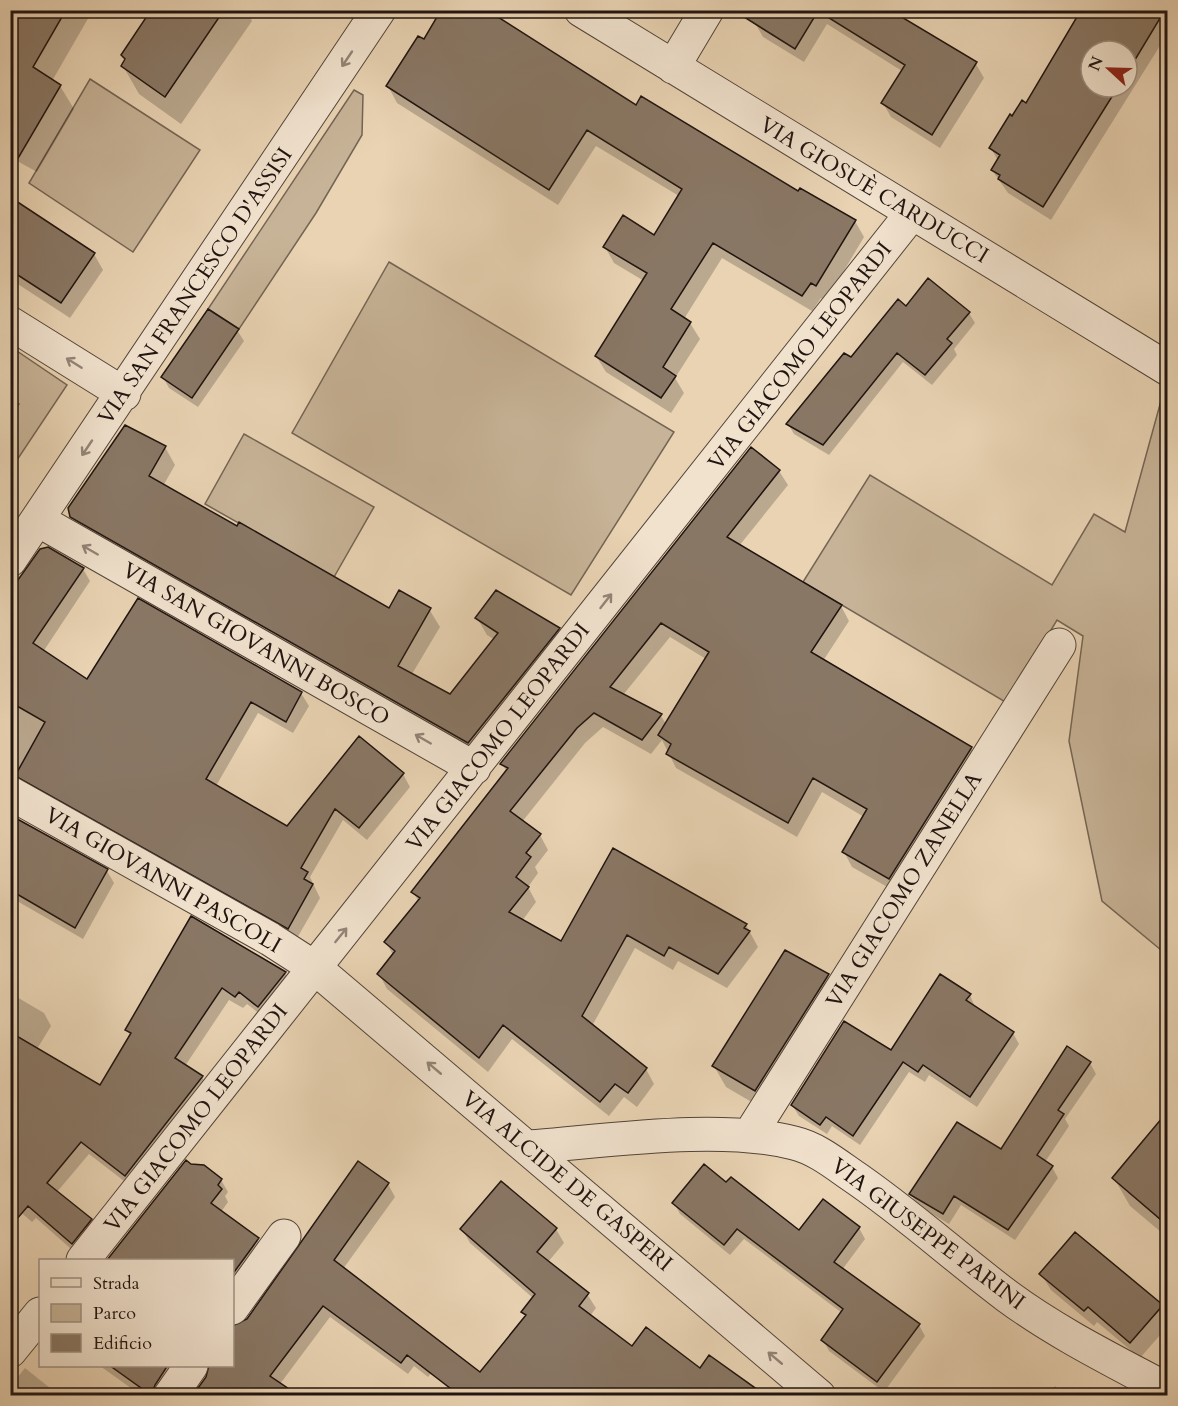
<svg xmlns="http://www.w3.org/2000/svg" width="1178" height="1406" font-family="Cardo,serif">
<rect width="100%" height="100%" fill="#e9d3b3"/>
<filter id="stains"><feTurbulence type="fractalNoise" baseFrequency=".00333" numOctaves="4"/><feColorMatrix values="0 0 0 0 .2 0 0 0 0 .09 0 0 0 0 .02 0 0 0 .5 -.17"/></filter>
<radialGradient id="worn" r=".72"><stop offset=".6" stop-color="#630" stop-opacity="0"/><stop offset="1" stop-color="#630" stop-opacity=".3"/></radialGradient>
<path fill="#c7b397" stroke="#746454" stroke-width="1.5" d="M90,79L200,150L133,252L29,183Z
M354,90L363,95L362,135L316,213L239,329L208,309Z
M389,262L674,432L571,595L292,433Z
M11,347L67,385L11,469V416L19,404L11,399Z
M1162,397L1167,401V955L1102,901L1069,741L1083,636L1057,620L1007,703L803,582L870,475L1052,585L1094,514L1125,532Z
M244,434L374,507L334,577L205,504Z"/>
<path fill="#0003" fill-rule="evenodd" d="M17,10H93L52,81L60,86L74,109L37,172L10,157Z
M152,10H247L252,21L181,124L139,94L123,66L126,61L122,55Z
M763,10H900L896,16L976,64L984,78L940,148L891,117L883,103L902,71L827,24L804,62L763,37L755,23Z
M1076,10H1161L1168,19V33L1051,220L1008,193L992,170L998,161L991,148L1013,118L1027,105L1078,19ZM1091,51H1127V87H1091Z
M388,86L636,107L855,221L864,237L826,301L821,298L812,311L722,258L684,319L690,323L700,339L675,378L684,393L671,413L606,372L596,356L644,281L614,263L605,247L654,237L679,196L596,146L558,205L397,103Z
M10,199L94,254L103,270L70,318L10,279Z
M906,308L969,313L975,323L954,349L957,355L932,385L903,362L829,455L794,434L788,424Z
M237,330L244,341L198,407L169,388L163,377Z
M165,447L175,465L163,486L389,610L429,609L440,627L412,674L450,696L495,640L487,635L477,618L558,629L568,646L479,760L82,534L72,516Z
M779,471L788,485L739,546L841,606L849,621L823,661L971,748L980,763L898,893L852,867L844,852L864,817L822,792L797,837L676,768L662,740L651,754L603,727L585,743L522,822L540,835L548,850L535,867L538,873L528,887L536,902L522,921L562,943L613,850L746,925L758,947L727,988L678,961L673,970L635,948L592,1026L646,1069L654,1084L637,1107L624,1097L609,1116L512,1039L488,1072L387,989L379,974L393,955L386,942L419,902L413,892L507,772L502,764ZM670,637L706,659L666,724L661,716L623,695Z
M83,569L90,581L43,652L87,681L301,693L309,706L293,733L258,713L216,786L287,828L403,774L410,787L367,840L343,820L310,877L320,898L296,940L10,789V595Z
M10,816L107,871L114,883L83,939L10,897Z
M191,918L285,973L292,986L266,1019L247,1004L243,1008L229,1000L185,1066L202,1077L209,1089L133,1188L89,1154L57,1192L90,1220L98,1233L79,1256L36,1218L32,1222L10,1203V993L44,1013L51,1026L37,1049L100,1087L131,1036L127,1030Z
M828,976L840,996L767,1111L726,1087L714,1066Z
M970,995L975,1007L1013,1033L1019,1044L977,1107L929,1075L925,1082L909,1072L860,1145L832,1126L827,1134L799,1116L792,1105L891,1052Z
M1090,1063L1096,1074L1065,1119L1069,1126L1045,1162L1052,1167L1058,1178L1015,1240L961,1205L949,1224L917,1205L911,1194L1002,1151Z
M1168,1114V1238L1130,1206L1114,1178Z
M186,1162L221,1180L228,1192L225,1196L228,1202L221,1212L258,1240L265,1252L232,1299V1260H110Z
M388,1184L395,1197L343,1269L447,1354L428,1377L414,1366L408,1374L330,1317L280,1384L295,1396H195L208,1377L232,1366L240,1327Z
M726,1184L799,1233L859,1228L865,1239L842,1270L919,1325L925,1336L884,1392L829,1351L823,1340L842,1313L744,1239L730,1255L680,1214L674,1203Z
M462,1229H556L564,1243L548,1262L587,1294L596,1308L590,1316L632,1348L700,1370L710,1357L763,1396H662L652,1387L645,1396H459L477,1372L481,1374L526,1317L523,1312L533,1298L470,1243Z
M1041,1274L1162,1306L1168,1315V1326L1140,1358L1097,1322L1094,1326L1051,1290Z
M100,1366H186L163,1396H142Z
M25,1368L60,1396H10V1387Z
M1055,1386L1066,1396H1048Z
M780,1391L785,1396H776Z"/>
<path fill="#897765" stroke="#201410" stroke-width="1.5" d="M10,10H66L33,67L61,85L10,172Z
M151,10H224L165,97L121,66L125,59L121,55Z
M441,10H487L636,105L641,96L798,191L800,188L856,220L816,286L811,283L802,296L713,243L671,309L691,322L663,367L676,376L661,398L595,356L647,273L603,247L623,215L654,235L682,189L587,130L549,190L386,86L418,36L424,39Z
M733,10H890L977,62L932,135L881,103L905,65L818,11L795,49Z
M1081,10H1165L1127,73V51H1091V87H1118L1043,207L998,179L1000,175L991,170L1000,155L989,148L1010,114L1012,116L1022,100L1026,103Z
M10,197L95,253L61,303L10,270Z
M928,278L970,312L947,339L952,343L925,375L897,353L823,445L786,424L844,353L851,357L898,299L906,306Z
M208,309L239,329L192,398L161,377Z
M125,425L166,446L149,476L237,526L239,522L389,608L399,590L431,608L398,666L450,694L498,633L475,618L496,590L560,628L468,743L70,517L68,508Z
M751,447L780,470L727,537L842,605L811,652L972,747L889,879L842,852L867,809L813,778L788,823L666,754L671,744L658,735L709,652L661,623L610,687L662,714L642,740L594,713L577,728L510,811L541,834L526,853L531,857L516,877L529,887L509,912L561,941L613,848L747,924L744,928L750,931L718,974L669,947L664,956L627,935L582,1016L647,1068L628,1093L615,1084L600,1102L503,1025L479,1058L377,974L395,951L384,942L420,898L411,892L508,768L500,764Z
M48,547L84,568L33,643L87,679L138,598L302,692L286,722L251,702L206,779L287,826L359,736L404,773L359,828L335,809L301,868L308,872L304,879L313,884L288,929L15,776L45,722L10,702V591L40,549Z
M10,815L108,869L75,928L10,890Z
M191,916L286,972L258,1007L239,992L235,997L222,988L175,1058L203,1076L125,1176L81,1142L47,1183L92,1219L72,1244L28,1206L10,1227V1032L100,1085L131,1033L125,1030Z
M785,950L829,974L755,1091L712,1066Z
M940,974L971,994L966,1000L1014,1032L970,1097L923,1065L918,1072L903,1062L853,1136L826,1117L820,1125L791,1105L844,1021L891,1050Z
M1067,1046L1091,1062L1058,1110L1064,1114L1037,1155L1053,1166L1008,1230L954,1196L943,1214L909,1194L957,1122L1001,1149Z
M1167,1112V1225L1112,1178Z
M186,1160L191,1164L204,1165L222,1179L218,1185L222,1189L211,1203L259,1238L232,1275V1260H107Z
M358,1161L389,1183L334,1260L480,1372L526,1315L521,1312L535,1294L460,1229L501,1181L557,1228L537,1252L589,1293L579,1306L632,1346L646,1327L700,1368L709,1355L765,1395H459L407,1355L401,1363L323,1306L270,1376L298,1395H193L206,1377L209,1365H232V1326L247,1319Z
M704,1164L726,1182L731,1177L799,1230L823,1199L860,1227L834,1262L920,1324L877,1382L821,1340L843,1309L737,1229L724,1245L672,1203Z
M1075,1232L1163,1305L1130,1343L1088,1307L1084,1311L1039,1274Z
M109,1365H168L155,1385L151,1395Z"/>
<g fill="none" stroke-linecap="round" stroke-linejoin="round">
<g stroke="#524439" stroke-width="35">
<path id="minor" d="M581,10L1168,369
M673,67L707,10
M10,323L124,394
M38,520L474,768
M10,560L379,10
M10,793L270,939L315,968L819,1396
M749,1136L1059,645
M528,1147C607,1141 719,1124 794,1143C815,1148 833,1162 850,1174C905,1211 954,1256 1007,1296C1057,1333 1114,1361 1168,1390
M83,1260L912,213
M232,1308L284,1236
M10,1351L40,1314
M170,1396L191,1366"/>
</g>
<use href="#minor" stroke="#f1e2ce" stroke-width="33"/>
</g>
<defs><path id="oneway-shaft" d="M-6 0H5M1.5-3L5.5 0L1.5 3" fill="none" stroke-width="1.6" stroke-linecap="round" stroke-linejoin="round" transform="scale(1.5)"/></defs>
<g stroke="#938578">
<use href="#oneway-shaft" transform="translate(347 59) rotate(124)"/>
<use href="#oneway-shaft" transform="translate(74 363) rotate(-148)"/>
<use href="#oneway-shaft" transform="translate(87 448) rotate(124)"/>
<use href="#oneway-shaft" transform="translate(90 550) rotate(-150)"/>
<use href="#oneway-shaft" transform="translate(606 601) rotate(-52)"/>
<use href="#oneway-shaft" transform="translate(423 739) rotate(-150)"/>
<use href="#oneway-shaft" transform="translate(341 935) rotate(-51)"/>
<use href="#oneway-shaft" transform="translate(434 1068) rotate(-140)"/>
<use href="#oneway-shaft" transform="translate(775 1358) rotate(-140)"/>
</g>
<g text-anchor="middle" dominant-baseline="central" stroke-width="4.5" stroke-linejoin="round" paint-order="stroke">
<g font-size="22" fill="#201410" stroke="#f1e2ce">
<text transform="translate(874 190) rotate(31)">VIA GIOSUÈ CARDUCCI</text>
<text transform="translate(195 286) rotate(-56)">VIA SAN FRANCESCO D'ASSISI</text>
<text transform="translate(800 356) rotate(-52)">VIA GIACOMO LEOPARDI</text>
<text transform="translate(256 644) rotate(30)">VIA SAN GIOVANNI BOSCO</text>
<text transform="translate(498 737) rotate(-52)">VIA GIACOMO LEOPARDI</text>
<text transform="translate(163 880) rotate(30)">VIA GIOVANNI PASCOLI</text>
<text transform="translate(904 890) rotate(-58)">VIA GIACOMO ZANELLA</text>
<text transform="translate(196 1118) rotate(-52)">VIA GIACOMO LEOPARDI</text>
<text transform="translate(567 1181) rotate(40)">VIA ALCIDE DE GASPERI</text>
<text transform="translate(928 1234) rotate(37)">VIA GIUSEPPE PARINI</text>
</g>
</g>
<rect width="1178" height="1406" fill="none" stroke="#e9d3b3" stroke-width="36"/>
<rect x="12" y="12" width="1154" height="1382" fill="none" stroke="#201410" stroke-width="3"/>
<rect x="18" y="18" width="1142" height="1370" fill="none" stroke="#201410" stroke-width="1.5"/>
<rect x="39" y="1259" width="195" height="108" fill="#f1e2ce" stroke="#9d9082" stroke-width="1.5"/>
<rect x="51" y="1278" width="30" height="9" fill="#f1e2ce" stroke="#9d9082" stroke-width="1.5"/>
<text x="93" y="1289" font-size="18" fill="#201410">Strada</text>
<rect x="51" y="1304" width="30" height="18" fill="#c7b397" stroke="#9d9082" stroke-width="1.5"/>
<text x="93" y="1319" font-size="18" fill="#201410">Parco</text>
<rect x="51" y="1334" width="30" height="18" fill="#897765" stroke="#9d9082" stroke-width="1.5"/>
<text x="93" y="1349" font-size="18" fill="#201410">Edificio</text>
<g transform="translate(1109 69) rotate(292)"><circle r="28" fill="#f1e2ce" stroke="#9d9082" stroke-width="1.5"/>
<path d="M0-4.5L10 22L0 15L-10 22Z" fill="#8f2418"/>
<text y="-9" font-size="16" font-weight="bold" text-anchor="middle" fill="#201410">N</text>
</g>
<rect width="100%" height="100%" filter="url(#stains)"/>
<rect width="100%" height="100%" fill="url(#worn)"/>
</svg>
